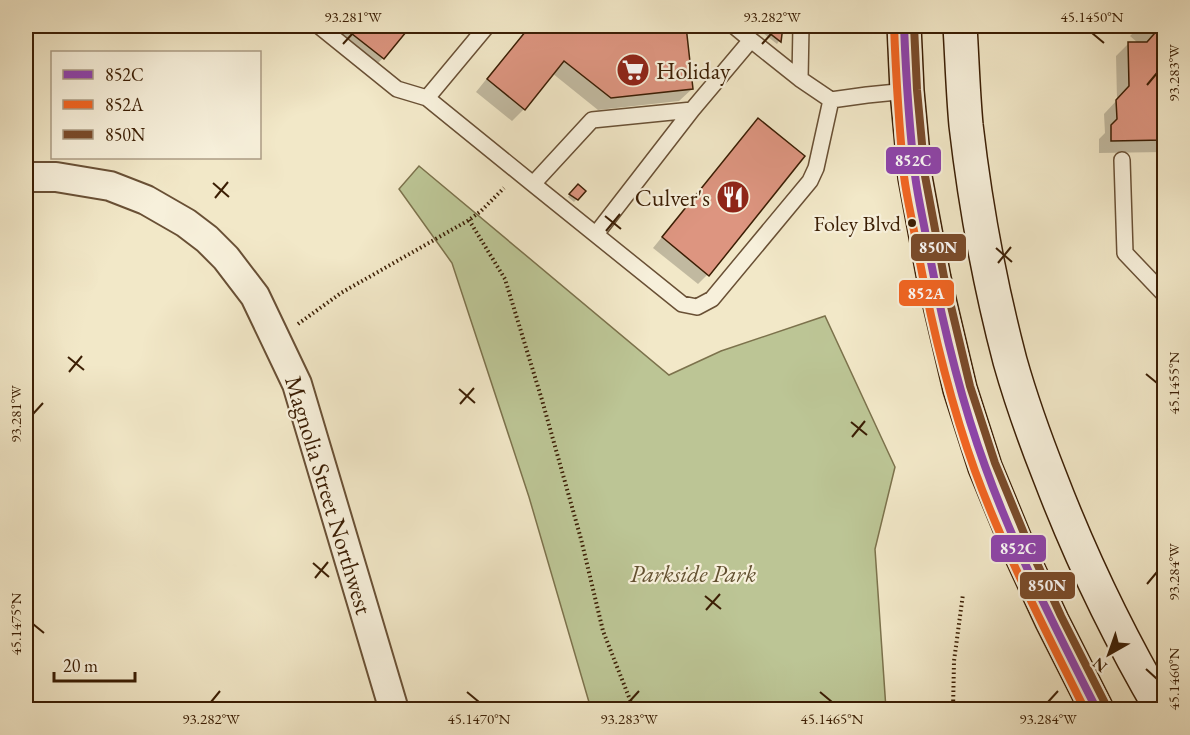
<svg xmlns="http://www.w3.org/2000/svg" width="1190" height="735" font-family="'EB Garamond',serif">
<rect width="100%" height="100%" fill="#f2e8c8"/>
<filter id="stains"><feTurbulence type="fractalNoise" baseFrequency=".00333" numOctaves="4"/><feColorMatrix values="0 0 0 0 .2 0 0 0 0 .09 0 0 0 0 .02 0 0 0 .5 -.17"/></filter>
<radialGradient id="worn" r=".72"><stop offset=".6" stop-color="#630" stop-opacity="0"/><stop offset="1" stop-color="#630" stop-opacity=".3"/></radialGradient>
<path fill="#bcc595" stroke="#7c724c" stroke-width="1.5" d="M419,166L669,375L721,351L825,316L895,467L875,549L886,709H591L529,497L452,263L399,189Z"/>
<path fill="#0003" d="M315,26H409L383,58L370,71Z
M529,26H684L692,89L679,101L598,110L552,73L524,109L512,121L476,92Z
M754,26H782L779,41L777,44Z
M1140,26H1164V152L1099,153V139L1105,133L1104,114L1117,100L1116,56L1129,43H1138L1130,36Z
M749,130L707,275L698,284L653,248Z
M575,188L584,191L574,202L568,197Z"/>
<path fill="#dd9580" stroke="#3b1e04" stroke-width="1.5" d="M342,26H411L384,59Z
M530,26H686L693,89L611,98L564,61L525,110L487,79Z
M760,26H783L781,42Z
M1145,26H1164V140L1111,141V125L1117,119L1116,100L1129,86L1128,42H1147L1154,34Z
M758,118L805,156L709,276L662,237Z
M578,184L586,191L578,200L569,194Z"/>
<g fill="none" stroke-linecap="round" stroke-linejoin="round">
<g stroke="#695035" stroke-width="18">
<path id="lane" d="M319,26L397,89L427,98L533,184L592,120L692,110L751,40L800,79L831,100L867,95L907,91
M734,26L751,40
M800,79L801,26
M427,98L487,26
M1122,160L1125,253L1164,294
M533,184L682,304L697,307L712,299L810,181L816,168L831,100
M596,234L692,110"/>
</g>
<g stroke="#695035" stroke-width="32">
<path id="street" d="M26,177H56L110,186L146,200L186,223L207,239L226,258L255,296L297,384L394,710"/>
</g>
<g stroke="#3b1e04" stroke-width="36">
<path id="secondary" d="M904,26L907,91L915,177L934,279L960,389L985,467L1020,552L1052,621L1097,710
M960,26C962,59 963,92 966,125C975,203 990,285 1010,361C1021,400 1035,439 1050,477C1081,558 1118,635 1162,710"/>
</g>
<path stroke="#3b1e04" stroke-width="4" stroke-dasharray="1.5 3" stroke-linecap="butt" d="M469,220L505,279L542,400L581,539L603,631L634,710
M298,324L341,293L469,220L481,211L504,188
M953,710L954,661L963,594"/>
<use href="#lane" stroke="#f7f0db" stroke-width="15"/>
<use href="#street" stroke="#f7f0db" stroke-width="28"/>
<use href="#secondary" stroke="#f7f0db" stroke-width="33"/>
<g stroke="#f7f0db" stroke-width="12">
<path id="bus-1" d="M904,26C906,76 909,126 915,175C918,199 924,223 928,247C942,321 959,395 985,466C1015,550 1057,631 1097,710"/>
</g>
<g stroke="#f7f0db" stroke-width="12">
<path id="bus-2" d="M894,26C896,76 899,126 904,176C907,200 913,223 917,247C931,322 949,399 975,471C1005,553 1046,631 1085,710"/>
</g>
<g stroke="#f7f0db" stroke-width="12">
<path id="bus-3" d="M914,26L917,90L925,176L944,277L970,386L995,463L1030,548L1061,616L1106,705"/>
</g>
<use href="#bus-1" stroke="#8e44ad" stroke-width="8"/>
<use href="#bus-2" stroke="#f26522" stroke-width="8"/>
<use href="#bus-3" stroke="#7a4b2a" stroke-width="8"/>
</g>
<path fill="none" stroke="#3b1e04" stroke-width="2" d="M1092,33L1104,43M343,44L353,33M762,44L772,33M1147,85L1157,73M213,183L229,197M215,198L228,182M605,216L621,229M606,231L620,214M996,248L1012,262M998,263L1011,247M68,357L84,370M69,372L82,356M1146,374L1157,383M459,389L475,403M460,404L474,388M33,414L43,403M851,422L867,435M852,437L865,421M313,563L329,577M315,578L328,562M1147,584L1157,572M705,596L721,609M706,610L720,594M33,624L44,633M1146,669L1157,679M467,692L479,702M820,692L832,702M211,702L220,691M629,702L639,691M1048,702L1058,691"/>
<defs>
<g id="supermarket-disc" transform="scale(1.725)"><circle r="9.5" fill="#8f2418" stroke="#f7f0db"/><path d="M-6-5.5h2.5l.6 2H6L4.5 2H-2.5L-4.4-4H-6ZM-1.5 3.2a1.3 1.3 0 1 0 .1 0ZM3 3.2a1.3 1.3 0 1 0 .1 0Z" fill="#fff"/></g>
<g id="restaurant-disc" transform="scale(1.725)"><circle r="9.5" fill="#8f2418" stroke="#f7f0db"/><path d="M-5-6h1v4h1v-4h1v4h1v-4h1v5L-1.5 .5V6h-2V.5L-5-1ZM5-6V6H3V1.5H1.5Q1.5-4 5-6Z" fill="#fff"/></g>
</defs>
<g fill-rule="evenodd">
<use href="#supermarket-disc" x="633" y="70"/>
<use href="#restaurant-disc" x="733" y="197"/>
</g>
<circle fill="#3b1e04" stroke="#f7f0db" stroke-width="2" cx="912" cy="223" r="5"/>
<g text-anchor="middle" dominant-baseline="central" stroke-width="4.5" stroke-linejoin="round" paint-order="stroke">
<g font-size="22" fill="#3b1e04" stroke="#f7f0db" text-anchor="end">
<text x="901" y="223">Foley Blvd</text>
</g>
<g font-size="24" fill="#3b1e04" stroke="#f7f0db" text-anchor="start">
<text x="656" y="70">Holiday</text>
<text x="710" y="197" text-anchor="end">Culver's</text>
</g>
<g font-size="24" fill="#3b1e04" stroke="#f7f0db">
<text transform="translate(329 495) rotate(73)">Magnolia Street Northwest</text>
</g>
<g font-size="24" font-style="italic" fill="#625030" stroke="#f7f0db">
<text x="693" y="573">Parkside Park</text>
</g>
</g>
<g stroke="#f7f0db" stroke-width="2">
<rect x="885" y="146" width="57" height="29" rx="6" fill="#8e44ad"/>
<rect x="910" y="233" width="57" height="29" rx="6" fill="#7a4b2a"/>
<rect x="898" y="279" width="57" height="28" rx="6" fill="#f26522"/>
<rect x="990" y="534" width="57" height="29" rx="6" fill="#8e44ad"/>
<rect x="1019" y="571" width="57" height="29" rx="6" fill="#7a4b2a"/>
</g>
<g font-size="16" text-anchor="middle" font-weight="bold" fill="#fff">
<text x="913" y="166">852C</text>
<text x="938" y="253">850N</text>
<text x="926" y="299">852A</text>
<text x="1018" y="554">852C</text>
<text x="1047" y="591">850N</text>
</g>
<rect width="1190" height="735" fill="none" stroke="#f2e8c8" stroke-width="66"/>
<rect x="51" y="51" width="210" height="108" fill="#f7f0db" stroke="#ac9c85" stroke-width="1.5"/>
<rect x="63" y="70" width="30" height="9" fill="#8e44ad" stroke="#ac9c85" stroke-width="1.5"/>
<text x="105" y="81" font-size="18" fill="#3b1e04">852C</text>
<rect x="63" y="100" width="30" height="9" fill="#f26522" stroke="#ac9c85" stroke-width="1.5"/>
<text x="105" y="111" font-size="18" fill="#3b1e04">852A</text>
<rect x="63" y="130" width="30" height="9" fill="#7a4b2a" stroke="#ac9c85" stroke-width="1.5"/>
<text x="105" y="141" font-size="18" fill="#3b1e04">850N</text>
<g transform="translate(1109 654) rotate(220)" stroke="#f7f0db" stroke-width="4.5" paint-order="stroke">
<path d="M0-4.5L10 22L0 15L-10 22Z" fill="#3b1e04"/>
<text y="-9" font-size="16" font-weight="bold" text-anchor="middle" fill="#3b1e04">N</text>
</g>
<path d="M54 672v9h81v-9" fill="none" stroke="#3b1e04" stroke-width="3"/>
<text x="63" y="672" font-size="18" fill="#3b1e04" stroke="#f7f0db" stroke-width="4.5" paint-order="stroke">20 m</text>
<rect x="33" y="33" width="1124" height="669" fill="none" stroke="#3b1e04" stroke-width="2"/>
<g font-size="15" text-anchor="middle" fill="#3b1e04">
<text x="353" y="22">93.281°W</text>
<text x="772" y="22">93.282°W</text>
<text x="1092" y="22">45.1450°N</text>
<text transform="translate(1174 73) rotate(-90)" y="5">93.283°W</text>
<text transform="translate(1174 383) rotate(-90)" y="5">45.1455°N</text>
<text transform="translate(16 414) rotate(-90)" y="5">93.281°W</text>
<text transform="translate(1174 572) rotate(-90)" y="5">93.284°W</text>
<text transform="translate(16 624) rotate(-90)" y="5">45.1475°N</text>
<text transform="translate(1174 679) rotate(-90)" y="5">45.1460°N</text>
<text x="211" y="724">93.282°W</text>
<text x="479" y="724">45.1470°N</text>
<text x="629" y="724">93.283°W</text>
<text x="832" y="724">45.1465°N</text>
<text x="1048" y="724">93.284°W</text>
</g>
<rect width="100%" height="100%" filter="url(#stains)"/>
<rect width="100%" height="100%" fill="url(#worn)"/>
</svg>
